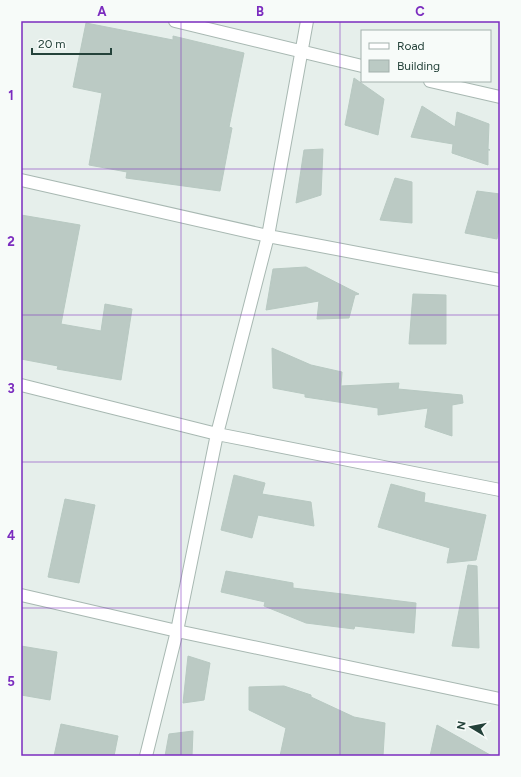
<svg xmlns="http://www.w3.org/2000/svg" width="521" height="777" font-family="Figtree,sans-serif">
<rect width="100%" height="100%" fill="#e6efeb"/>
<path fill="#bbcac4" stroke="#b8c9c2" d="M86,23L173,40V36L244,53L229,127L232,128L220,191L126,178L127,172L89,165L102,93L73,87Z
M354,78L384,99L378,135L345,125Z
M422,106L455,127L457,112L489,124L488,149L490,150H488V165L452,153L453,144L411,137Z
M323,149L321,195L296,203L304,150Z
M395,178L412,182V223L380,220Z
M477,191L500,194V224L497,239L465,233Z
M21,215L80,225L61,324L101,331L105,304L132,309L121,380L57,369L58,366L21,359Z
M306,267L359,294L355,295L349,318L317,319L319,301L266,310L273,269Z
M413,294L446,295V344H409Z
M272,348L311,365L342,372L341,386L399,383L398,389L462,395L463,403L452,405V436L425,427L428,408L378,415V408L305,397V394L273,388Z
M234,475L265,483L262,494L311,502L314,526L258,515L252,538L221,530Z
M391,484L425,493L424,502L486,515L476,560L447,563L450,548L378,527Z
M65,499L95,505L79,583L48,577Z
M468,565L477,566L479,648L452,646Z
M226,571L293,583V588L416,603L414,633L355,626L354,629L306,623L264,606L265,602L221,592Z
M21,646L57,652L50,700L21,695Z
M188,656L210,663L204,700L183,703Z
M284,686L311,695V697L354,717L385,723L383,756H280L286,728L249,710V687Z
M61,724L118,736L114,756H54Z
M437,725L492,756H430Z
M193,731L192,756H165L169,734Z"/>
<g fill="none" stroke-linecap="round" stroke-linejoin="round">
<g stroke="#a8b8b2" stroke-width="14">
<path id="street" d="M175,21L362,66
M430,81L500,97
M21,180L268,236L500,280
M21,385L217,434L500,490
M21,595L177,631L500,699
M146,756L177,631L217,434L268,236L307,21"/>
</g>
<use href="#street" stroke="#fff" stroke-width="12"/>
</g>
<path fill="none" stroke="#7b2cbf" stroke-width="1" stroke-opacity="0.55" d="M181,21V756M340,21V756M21,169H500M21,315H500M21,462H500M21,608H500"/>
<rect width="521" height="777" fill="none" stroke="#f7fbf9" stroke-width="44"/>
<rect x="361" y="30" width="130" height="52" fill="#f7fbf9" stroke="#a3b1ad"/>
<rect x="369" y="43" width="20" height="6" fill="#ffffff" stroke="#a3b1ad"/>
<text x="397" y="50" font-size="12" fill="#24423a">Road</text>
<rect x="369" y="60" width="20" height="12" fill="#bbcac4" stroke="#a3b1ad"/>
<text x="397" y="70" font-size="12" fill="#24423a">Building</text>
<g transform="translate(471 727) rotate(280)" stroke="#f7fbf9" stroke-width="3" paint-order="stroke">
<path d="M0-3L7 15L0 10L-7 15Z" fill="#24423a"/>
<text y="-6" font-size="11" font-weight="bold" text-anchor="middle" fill="#24423a">N</text>
</g>
<path d="M32 48v6h79v-6" fill="none" stroke="#24423a" stroke-width="2"/>
<text x="38" y="48" font-size="12" fill="#24423a" stroke="#f7fbf9" stroke-width="3" paint-order="stroke">20 m</text>
<rect x="22" y="22" width="477" height="733" fill="none" stroke="#7b2cbf" stroke-width="1.5"/>
<g font-size="13" text-anchor="middle" font-weight="bold" fill="#7b2cbf">
<text x="102" y="16">A</text>
<text x="260" y="16">B</text>
<text x="420" y="16">C</text>
<text x="11" y="100">1</text>
<text x="11" y="246">2</text>
<text x="11" y="393">3</text>
<text x="11" y="540">4</text>
<text x="11" y="686">5</text>
</g>
</svg>
